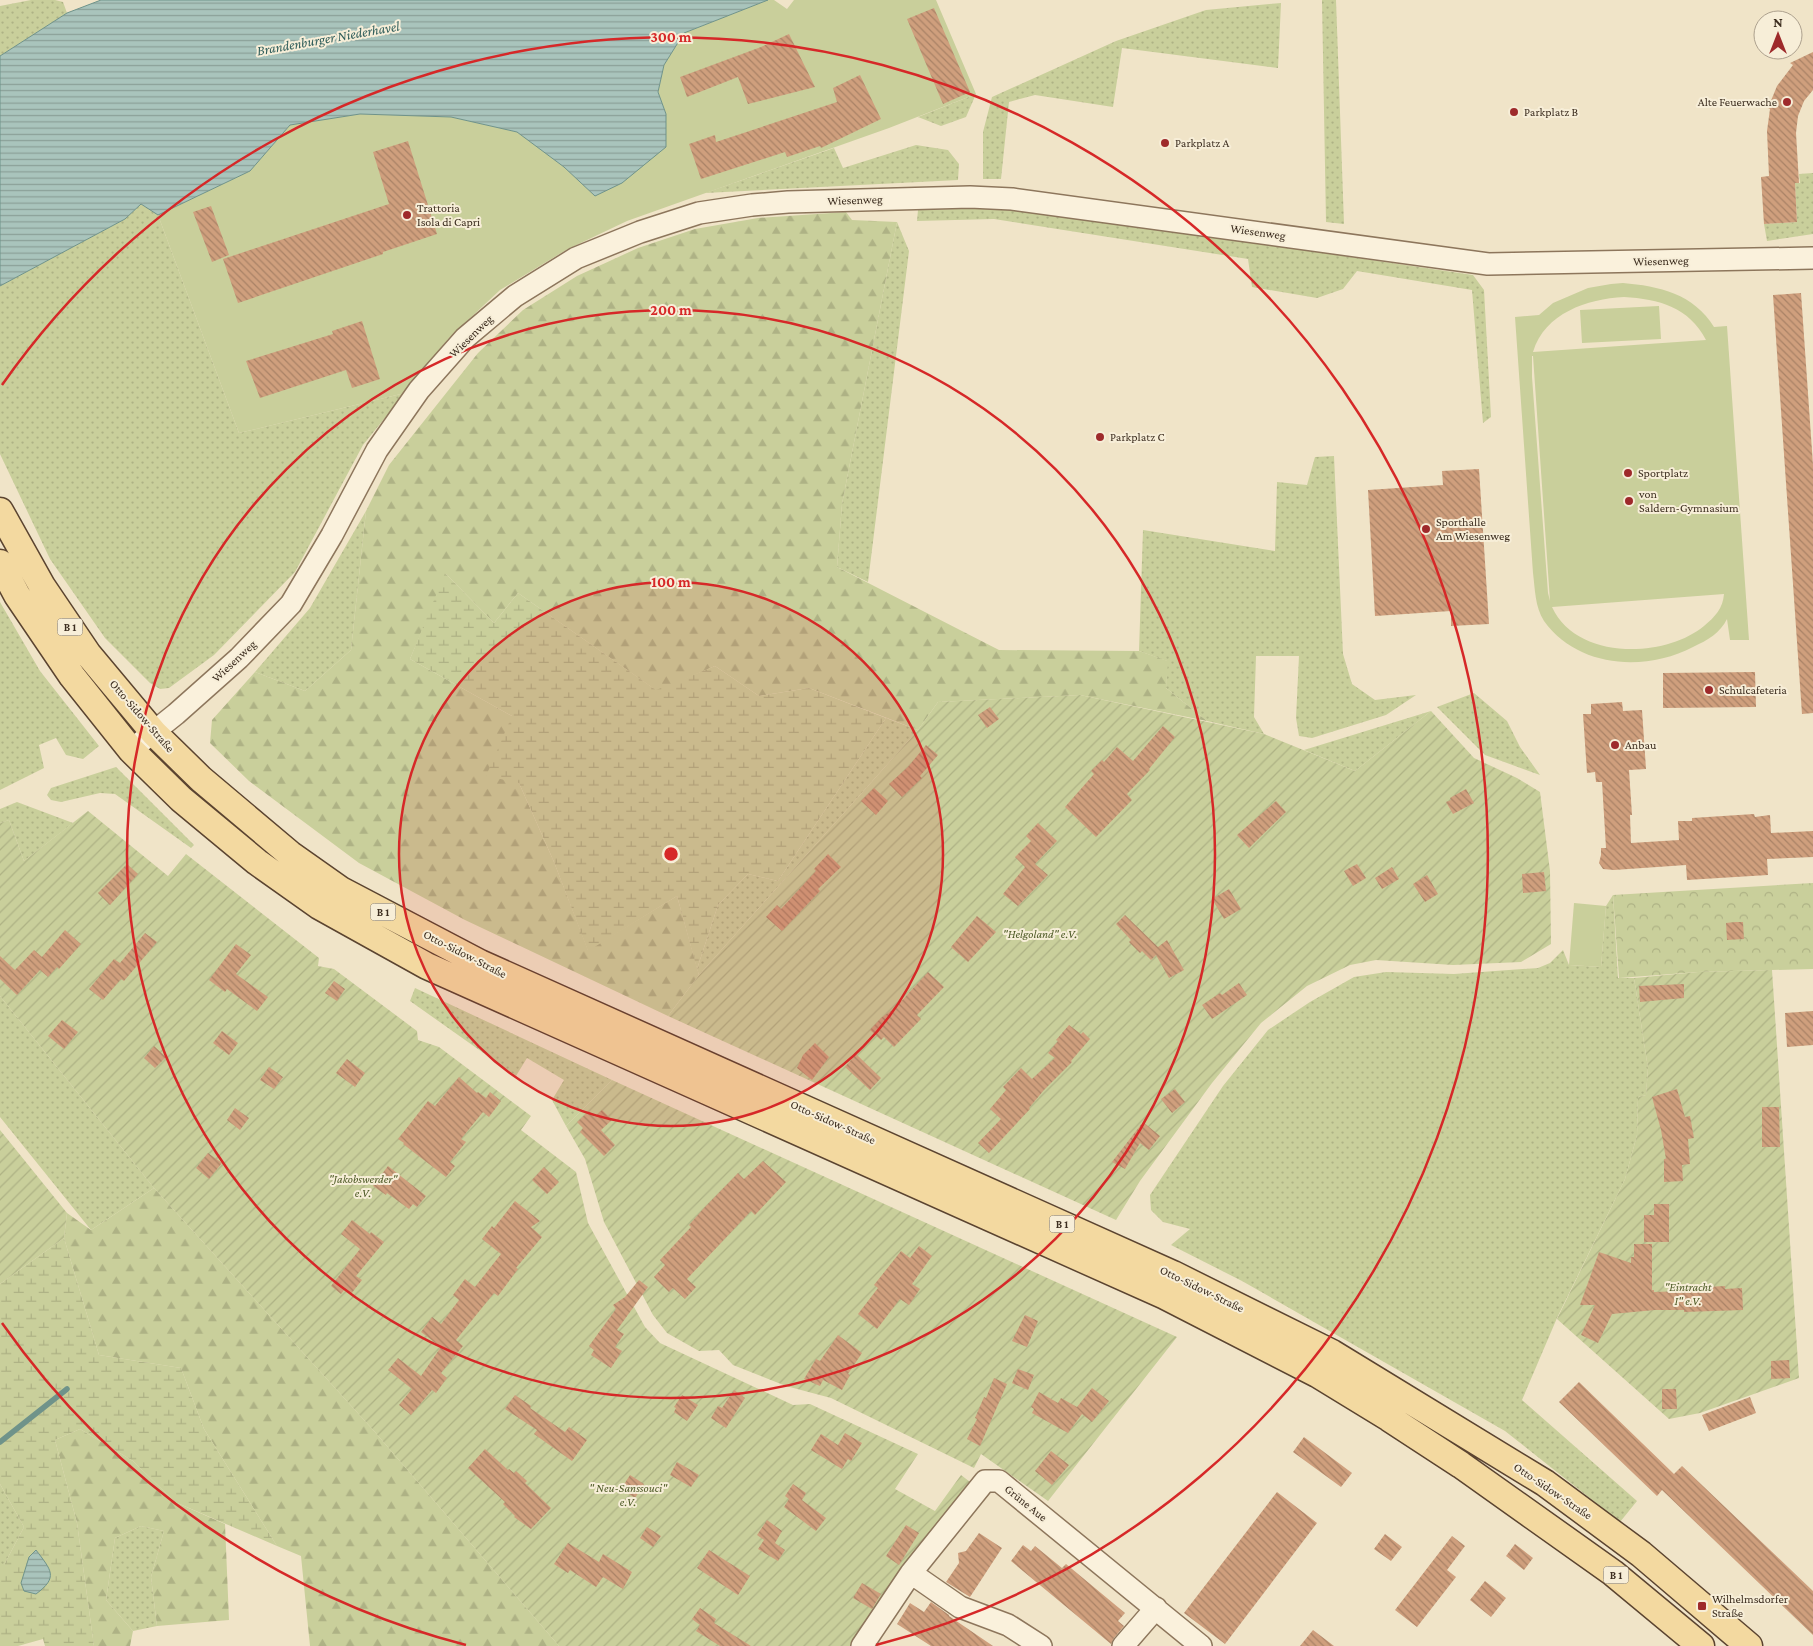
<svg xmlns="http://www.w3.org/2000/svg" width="1813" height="1646" font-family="'Crimson Pro',serif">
<defs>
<pattern id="grass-dots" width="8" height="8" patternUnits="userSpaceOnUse" patternTransform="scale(1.25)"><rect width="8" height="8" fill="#c9cf9b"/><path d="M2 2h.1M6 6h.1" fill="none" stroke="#aeb285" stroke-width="1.8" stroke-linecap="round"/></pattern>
<pattern id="forest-firs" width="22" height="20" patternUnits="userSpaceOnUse" patternTransform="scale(1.25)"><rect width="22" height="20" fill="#c9cf9b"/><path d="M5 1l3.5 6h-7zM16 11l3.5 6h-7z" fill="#aeb285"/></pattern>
<pattern id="wetland-marsh" width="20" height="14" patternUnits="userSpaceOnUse" patternTransform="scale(1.25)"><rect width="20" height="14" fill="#c9cf9b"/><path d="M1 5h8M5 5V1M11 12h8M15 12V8" fill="none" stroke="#aeb285"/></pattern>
<pattern id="park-crowns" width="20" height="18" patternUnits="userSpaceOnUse" patternTransform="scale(1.25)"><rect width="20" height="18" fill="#c9cf9b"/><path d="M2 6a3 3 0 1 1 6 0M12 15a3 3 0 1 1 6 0" fill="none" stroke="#aeb285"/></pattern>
<pattern id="garden-furrows" width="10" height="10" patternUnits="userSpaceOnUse" patternTransform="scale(1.25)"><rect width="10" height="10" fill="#c9cf9b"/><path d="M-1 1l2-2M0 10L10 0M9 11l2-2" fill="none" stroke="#aeb285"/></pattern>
<pattern id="water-rules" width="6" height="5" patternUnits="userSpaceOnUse" patternTransform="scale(1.25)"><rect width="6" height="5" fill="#a9c4bc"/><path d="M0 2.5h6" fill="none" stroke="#8ba098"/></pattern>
<pattern id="building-back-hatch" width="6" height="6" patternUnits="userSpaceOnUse" patternTransform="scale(1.25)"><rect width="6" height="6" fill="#cf9f7d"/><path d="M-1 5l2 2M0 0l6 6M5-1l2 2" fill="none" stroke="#a98266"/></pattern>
</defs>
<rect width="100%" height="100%" fill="#f0e4c8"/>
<path fill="url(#grass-dots)" d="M31,0H55L63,2L67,13L0,56V6Z
M1322,0H1336L1344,224L1326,222Z
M1281,3L1278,68L1122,48L1113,107L1035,95L1009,102L1001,179H983V132L992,97L1116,41L1206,10Z
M976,94L966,117L941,126L918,117Z
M916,145L948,150L959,164L958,180L705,193L834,148L843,168Z
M1813,173V234L1767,241L1764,224L1797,222L1795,183H1800L1799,174Z
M141,204L158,215L239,433L405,393L363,445L295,572L214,655L169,688L160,689L150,683L105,638L50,559L0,454V286L125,219Z
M995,208L1215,237L1473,275L1484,290L1491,417L1483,423L1472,290L1357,271L1343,289L1317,298L1252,287L1248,259L994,219L917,221L918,210Z
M897,222L909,251L868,582L837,567L842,504Z
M1334,456L1343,654L1352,684L1375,700L1416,695L1386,715L1312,738L1299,736L1296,718L1299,656H1256L1254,717L1264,734L1207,721L1166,688L1167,661L1139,651L1143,530L1275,551L1277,482L1307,485L1315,457Z
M366,511L351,650L305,691L255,672L310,608Z
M0,602L40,671L99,746L83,759L66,755L56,738L39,745L44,768L0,790Z
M1474,693L1507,721L1520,747L1540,775L1485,755L1437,707Z
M1431,711L1355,771L1304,750Z
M886,718L918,730L699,975L697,969L718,905L748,874L778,881Z
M116,767L194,845L191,848L115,794L100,793L61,802L51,800L47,795L51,788Z
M17,802L73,823L24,861L9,820L0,823V809Z
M1613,895L1618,978H1634L1648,1068L1646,1095L1638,1097L1637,1135L1625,1179L1557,1318L1522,1400L1637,1501L1620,1522L1505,1431L1242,1281L1171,1245L1190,1229L1163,1222L1151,1210L1150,1195L1223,1086L1268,1030L1310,1002L1354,977L1386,972L1454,974L1538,968L1550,963L1563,950L1569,965L1601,967L1606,906Z
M415,988L612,1080L566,1126L552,1100L564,1080L527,1058L516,1076L410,1001Z
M0,996L154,1188L91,1230L0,1117Z
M0,1484L24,1527L4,1565H0Z
M141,1526L164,1531L151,1577L157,1626L133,1631L106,1600L115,1538Z"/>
<path fill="url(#forest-firs)" d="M846,212L852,220L897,222L842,504L837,567L999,650L1139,651L1168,661L1166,688L1207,721L1080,695L938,702L918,730L809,688L759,696L715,666L657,691L518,593L494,623L446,574L410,659L512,716L519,783L554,862L588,950L677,896L699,975L668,1016L465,920L359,863L249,781L210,743L212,720L255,672L305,691L351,650L366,511L389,465L478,353L523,310L577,276L638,248L695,229L758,218Z
M154,1188L374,1431L559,1646H310L301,1556L277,1546L204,1429L181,1368L99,1355L64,1238L67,1213L91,1230Z
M80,1429L133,1461L175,1502L225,1524L229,1620L157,1626L151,1577L164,1531L141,1526L115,1538L106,1600L133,1631L130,1646H94L77,1523L55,1440Z"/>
<path fill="url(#wetland-marsh)" d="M445,573L494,623L518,593L656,690L715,666L759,696L809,688L886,718L778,881L748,874L718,905L697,969L677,896L588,951L554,862L519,783L486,776L512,716L410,659Z
M64,1238L99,1355L181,1368L204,1429L277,1546L175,1502L133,1461L80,1429L55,1440L77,1523L94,1646H45L43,1639L18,1646H0V1565H4L24,1527L0,1484V1284Z"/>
<path fill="url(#park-crowns)" d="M1813,883V969L1698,972L1619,978L1613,895Z"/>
<path fill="url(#garden-furrows)" d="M1080,695L1264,734L1355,771L1431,711L1474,758L1517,778L1540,792L1550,871L1551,944L1521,962L1453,965L1376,960L1350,965L1307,986L1261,1023L1212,1083L1140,1181L1116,1220L668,1016L699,975L918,730L938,702Z
M88,811L168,876L186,854L319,958L318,966L334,969L417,1031L418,1040L439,1047L531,1116L521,1130L576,1172L588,1223L645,1327L660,1343L793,1405L810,1404L918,1454L895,1489L935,1511L961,1475L974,1485L908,1562L850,1646H559L374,1431L154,1188L0,996V823L9,820L24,861Z
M1772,970L1799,1378L1700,1413L1669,1419L1557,1319L1625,1179L1637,1135L1638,1097L1646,1095L1648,1068L1634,978L1698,972Z
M612,1080L1177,1337L1048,1501L981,1454L974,1468L831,1398L786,1386L733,1365L719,1350L699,1351L667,1333L653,1315L604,1222L585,1159L566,1126Z
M0,1130L67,1213L64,1238L0,1284Z"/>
<path fill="#c9cf9b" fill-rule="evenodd" d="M768,0H774L787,9L794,0H936L976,94L889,128L627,221L566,250L500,290L448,339L405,393L239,433L158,215L250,171L290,125L360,114L451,117L517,132L564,167L595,196L666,114L658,92L664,65L684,33Z
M1623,283C1659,286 1694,294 1714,327L1727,326L1749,640H1730L1727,619C1720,633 1708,640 1693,647C1645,672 1578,668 1544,621C1535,607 1535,589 1533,573L1515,317L1539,315L1553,303L1588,288L1611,284ZM1624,297C1659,299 1689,307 1706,340L1533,352C1545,313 1587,299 1624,297ZM1532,356H1533L1550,601L1548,593L1532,377ZM1724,594C1723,608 1715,617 1704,626C1664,659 1576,660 1552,607Z
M1659,306L1661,339L1582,343L1580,310Z
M1574,903L1606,906L1601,967L1569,965Z"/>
<path fill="url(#water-rules)" stroke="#6f938a" d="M101,0H768L684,33L664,65L658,92L666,114V147L622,183L595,196L564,167L517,132L451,117L360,114L290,125L250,171L158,215L141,204L125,219L0,286V56L67,13Z
M36,1550C51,1570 59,1577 36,1594L24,1591L21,1583L29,1557Z"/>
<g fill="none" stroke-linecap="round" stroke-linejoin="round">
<path stroke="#6f938a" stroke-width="5.5" d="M0,1442L67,1389"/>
</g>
<path fill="url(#building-back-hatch)" d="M934,8L970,92L943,104L907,19Z
M789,34L815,87L748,104L738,77L687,97L680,77L761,47Z
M1813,52V90L1804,101L1798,116L1796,133L1799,183H1795L1797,222L1764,224L1761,177L1769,176L1767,131L1770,109L1768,108L1777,86L1793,65L1790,63Z
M860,75L881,119L821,148L820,146L787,157L785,152L701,179L689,144L715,135L716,142L837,102L833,88Z
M408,141L437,234L383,252V254L238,303L223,259L389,204L373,152Z
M211,206L229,255L212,262L193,212Z
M1801,293L1813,465V713L1802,714L1773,295Z
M362,321L380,379L352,388L346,370L260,398L246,361L333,334L332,331Z
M1479,469L1489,624L1451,626V611L1375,616L1368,490L1443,485L1442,471Z
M1755,672L1756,707L1663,708V673Z
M1622,702L1623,711L1642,710L1646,769L1629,770L1632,815H1630L1631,843L1679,840L1678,821H1692V818L1754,814L1755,817L1770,815L1771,833L1813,831V857L1767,859L1768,875L1703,879L1687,880L1686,865L1614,870L1603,869L1599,863L1601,855V848H1606L1602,782H1596L1595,772L1587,773L1583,714H1591V704Z
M990,707L999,719L987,728L978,715Z
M1163,726L1175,737L1149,769L1150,770L1127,794L1132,800L1096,837L1065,807L1094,774L1091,771L1102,760L1104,762L1117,747L1133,761Z
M926,745L938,755L920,776L922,778L902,797L889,784L908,767Z
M874,788L888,801L876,815L861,801Z
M1466,789L1474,803L1453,814L1446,802L1451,800L1450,798Z
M1276,801L1286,812L1249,848L1237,835Z
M1038,823L1057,841L1035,864L1048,875L1018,906L1003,894L1025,867L1015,857L1031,841L1026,836Z
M828,854L841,867L818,889L820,891L782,931L766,917L777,905L781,909L816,871L814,869Z
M127,864L138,874L110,905L98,893Z
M1357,864L1366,878L1353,886L1344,871Z
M1392,867L1399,879L1382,889L1375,878Z
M1544,872L1546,891L1523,893L1522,874Z
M1427,875L1438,894L1425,902L1413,884Z
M1229,889L1241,909L1224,919L1212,899Z
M1125,915L1158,947L1167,940L1184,970L1169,978L1156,955L1151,960L1142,951L1140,953L1129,942L1131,940L1116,924Z
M977,916L996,932L968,962L951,947Z
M1735,922H1743L1744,939L1727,940L1726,923Z
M65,930L81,944L59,969L57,967L48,977L40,970L17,995L0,979V956L15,970L34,950L42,957Z
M145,933L157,942L124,981L121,979L103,1000L89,989L114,959L120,963Z
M236,944L251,955L236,974L268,997L257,1011L227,989L225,992L209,980Z
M928,972L944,987L917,1015L921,1019L894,1047L884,1037L881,1040L870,1030L881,1018L895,1008Z
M334,981L345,989L337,1001L325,993Z
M1239,983L1247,995L1212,1019L1202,1005L1220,993L1222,995Z
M1684,984V998L1640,1002L1639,986Z
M1813,1011V1045L1787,1047L1785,1013Z
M62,1020L78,1032L64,1049L48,1036Z
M1069,1025L1081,1034L1083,1032L1090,1039L1071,1061L1072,1062L1044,1090L1029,1108L1030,1109L989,1153L978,1143L1001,1119L990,1109L1006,1090L1003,1087L1021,1068L1032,1079L1055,1058L1048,1053L1058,1041L1056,1040Z
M222,1031L238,1043L229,1055L213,1043Z
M815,1043L829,1057L812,1080L797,1068L803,1055Z
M154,1046L166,1057L155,1068L144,1058Z
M856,1054L881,1078L870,1090L845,1067Z
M347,1059L365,1073L355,1087L336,1073Z
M269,1067L283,1077L274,1089L260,1080Z
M459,1077L477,1093L478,1092L486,1098L490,1092L501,1101L489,1117L483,1112L461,1139L466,1142L450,1162L455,1166L446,1177L403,1144L404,1143L398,1139L428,1101L435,1106Z
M1175,1089L1185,1102L1172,1113L1161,1099Z
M1677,1089L1685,1117L1690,1116L1694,1138L1688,1139L1690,1164L1682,1165L1683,1181L1664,1182V1159H1666L1661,1130L1652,1097Z
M1762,1107H1779L1780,1147H1762Z
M235,1108L249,1118L240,1130L227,1120Z
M602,1110L612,1120L601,1130L615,1145L604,1156L580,1132L583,1128L577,1122L589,1111L595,1117Z
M1143,1122L1160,1136L1149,1150L1140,1143L1125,1169L1112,1162Z
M208,1153L222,1163L209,1179L196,1168Z
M763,1161L786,1182L755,1215L751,1211L687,1279L696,1287L685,1299L673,1288L669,1292L654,1277L665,1265L660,1260L691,1227L689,1225L704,1208L738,1173L744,1179Z
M388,1166L426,1196L417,1207L413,1204L409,1209L387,1193L386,1195L373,1186Z
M544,1167L559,1182L547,1194L532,1180Z
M515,1201L540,1221L531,1227L542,1237L516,1268L518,1269L498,1296L494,1293L456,1340L463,1346L441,1373L447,1378L436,1393L432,1390L411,1415L399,1405L412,1389L388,1370L398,1358L421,1376L441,1347L421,1332L432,1317L441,1324L459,1300L453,1295L465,1279L475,1287L501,1254L482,1239L492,1226L494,1228Z
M1654,1204H1669V1242H1644V1215H1654Z
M352,1220L370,1234L371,1232L384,1242L356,1276L362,1280L351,1294L345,1289L341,1294L331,1286L360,1249L341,1234Z
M1634,1244H1652V1290H1654V1292L1684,1291L1687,1288L1725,1286V1289L1742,1288L1743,1310L1684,1312V1310H1655L1612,1314L1598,1343L1581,1335L1595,1305H1580L1599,1252L1631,1263V1257H1634Z
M919,1246L932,1256L912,1284L920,1289L909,1305L900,1299L877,1329L858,1314L878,1288L874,1285L901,1251L910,1258Z
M639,1280L648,1287L617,1330L624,1334L615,1347L622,1351L611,1368L591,1355L594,1350L589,1346L616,1309L613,1305L625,1297Z
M1025,1315L1038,1321L1027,1347L1012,1341Z
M838,1335L862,1353L848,1374L850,1375L842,1390L823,1380L820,1386L804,1379L816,1359L820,1361Z
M1789,1360L1790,1378L1771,1379V1361Z
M1018,1369L1034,1375L1028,1390L1012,1383Z
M994,1378L1007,1384L980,1446L967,1439L977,1419L975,1418L984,1397L986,1398Z
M1579,1382L1674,1474L1682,1466L1813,1591V1635L1662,1490L1657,1496L1559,1402Z
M1092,1388L1109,1401L1092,1422L1082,1414L1068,1433L1032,1413L1034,1409L1031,1407L1039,1392L1058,1403L1061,1398L1077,1407Z
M1662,1389H1676L1677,1409H1662Z
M734,1390L745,1398L726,1428L711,1418L718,1406L722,1408Z
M515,1395L531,1406L530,1408L565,1432L569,1427L587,1440L572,1461L534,1434L537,1430L505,1409Z
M682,1395L698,1405L687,1421L674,1412L676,1408L674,1407Z
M1750,1397L1756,1413L1709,1431L1702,1415Z
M845,1433L862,1443L851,1461L848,1459L842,1469L811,1450L821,1434L838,1445Z
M1304,1437L1352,1473L1341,1487L1293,1452Z
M485,1449L508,1470L509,1469L514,1473L516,1471L527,1481L525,1483L551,1508L531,1529L514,1517L515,1516L503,1504L505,1502L468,1468Z
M1051,1451L1069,1465L1052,1485L1035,1471Z
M677,1462L699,1475L691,1487L670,1475Z
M630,1475L644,1484L635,1498L621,1489Z
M793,1484L806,1493L802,1500L826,1518L816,1531L784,1507L789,1499L785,1496Z
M1277,1492L1317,1523L1225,1644L1184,1613Z
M767,1520L782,1531L775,1543L785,1550L778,1561L758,1549L764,1540L757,1535Z
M906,1525L919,1533L899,1565L886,1556Z
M647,1527L661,1536L653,1547L640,1538Z
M979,1533L1002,1548L970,1597L946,1582L959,1563L958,1553L966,1551Z
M1385,1534L1402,1547L1391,1561L1374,1549Z
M1452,1536L1465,1546L1447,1570L1456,1577L1417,1627L1395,1610Z
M568,1543L599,1562L603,1554L632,1572L623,1589L603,1577L596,1587L570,1570L568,1573L554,1564Z
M1515,1544L1533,1558L1524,1570L1506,1556Z
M1023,1545L1031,1551L1035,1546L1062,1568L1066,1564L1125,1613L1118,1621L1124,1626L1114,1638L1111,1644L1011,1561Z
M709,1550L750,1576L738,1595L697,1568Z
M1485,1581L1506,1598L1491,1617L1470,1600Z
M862,1583L881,1594L872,1609L853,1598Z
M931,1602L949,1615V1616L993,1646H931L897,1624L910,1603L924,1612Z
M700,1608L716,1619L714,1623L751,1646H720L696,1631L700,1625L692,1619Z
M1313,1630L1334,1646H1300Z"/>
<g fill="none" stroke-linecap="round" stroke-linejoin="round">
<g stroke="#8d765c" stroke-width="24">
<path id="minor" d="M131,750L176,714L239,658L291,604L332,535L377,450L419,390L465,338L515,296L576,258L640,232L699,213L752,205L788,202L970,197L1012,199L1488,264L1813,258
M911,1573L960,1607L1008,1625L1041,1646
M862,1646L911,1573L985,1481H999L1201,1646
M1123,1646L1156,1608"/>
</g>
<g stroke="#5b4430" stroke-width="29">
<path id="major" d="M0,511L42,586L88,654L154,733L201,779L290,854L341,890L480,963L1173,1274L1332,1353L1545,1483L1641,1554L1749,1646
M0,563L17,595L72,676L131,750L181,799L257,862L319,906L427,966L1165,1296L1317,1374L1389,1418L1461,1465L1613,1573L1701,1646"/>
</g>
<use href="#minor" stroke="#faf1dc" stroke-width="21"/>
<use href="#major" stroke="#f3d9a0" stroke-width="26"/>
</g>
<circle cx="671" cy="854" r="272" fill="#d62828" fill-opacity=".12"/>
<g fill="none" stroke="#d62828" stroke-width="2.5">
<circle cx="671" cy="854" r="272"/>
<circle cx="671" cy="854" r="544"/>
<path d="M466 1645A817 817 0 0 1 2 1323M2 385A817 817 0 1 1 876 1645"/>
</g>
<g fill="#9e2a2b" stroke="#f7eed8" stroke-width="2">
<circle cx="1787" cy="102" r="5"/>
<circle cx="1514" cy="112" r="5"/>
<circle cx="1165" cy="143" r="5"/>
<circle cx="407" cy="215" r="5"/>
<circle cx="1100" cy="437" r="5"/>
<circle cx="1628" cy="473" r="5"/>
<circle cx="1629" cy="501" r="5"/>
<circle cx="1426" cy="529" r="5"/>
<circle cx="1709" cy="690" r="5"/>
<circle cx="1615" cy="745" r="5"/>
<rect x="1697" y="1601" width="10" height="10" rx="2.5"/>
</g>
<g text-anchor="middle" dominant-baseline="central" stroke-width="4" stroke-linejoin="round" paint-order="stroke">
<g fill="#f7eed8" stroke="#756857" stroke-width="1">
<rect x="57.5" y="618.5" width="25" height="17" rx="4"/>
<rect x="370.5" y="903.5" width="25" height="17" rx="4"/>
<rect x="1049.5" y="1215.5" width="25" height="17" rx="4"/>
<rect x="1603.5" y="1566.5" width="25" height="17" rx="4"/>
</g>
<g font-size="11" font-weight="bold" fill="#3d2e20">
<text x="70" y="627">B 1</text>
<text x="383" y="912">B 1</text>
<text x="1062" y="1224">B 1</text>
<text x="1616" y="1575">B 1</text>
</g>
<g font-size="12" fill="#3d2e20" stroke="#f7eed8" text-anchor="start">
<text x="1777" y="102" text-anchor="end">Alte Feuerwache</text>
<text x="1524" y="112">Parkplatz B</text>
<text x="1175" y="143">Parkplatz A</text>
<text x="417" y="208">Trattoria<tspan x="417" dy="14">Isola di Capri</tspan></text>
<text x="1110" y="437">Parkplatz C</text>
<text x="1638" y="473">Sportplatz</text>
<text x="1639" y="494">von<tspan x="1639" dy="14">Saldern-Gymnasium</tspan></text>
<text x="1436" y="522">Sporthalle<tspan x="1436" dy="14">Am Wiesenweg</tspan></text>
<text x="1719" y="690">Schulcafeteria</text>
<text x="1625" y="745">Anbau</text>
<text x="1712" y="1599">Wilhelmsdorfer<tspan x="1712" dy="14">Straße</tspan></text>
</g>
<g font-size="12" fill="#3d2e20" stroke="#f7eed8">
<text transform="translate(855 200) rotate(-2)">Wiesenweg</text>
<text transform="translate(1258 232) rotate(8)">Wiesenweg</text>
<text transform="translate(1661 261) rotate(-1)">Wiesenweg</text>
<text transform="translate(471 336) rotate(-44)">Wiesenweg</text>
<text transform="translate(234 661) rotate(-43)">Wiesenweg</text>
<text transform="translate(142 716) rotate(49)">Otto-Sidow-Straße</text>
<text transform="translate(465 954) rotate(27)">Otto-Sidow-Straße</text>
<text transform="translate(833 1122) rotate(24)">Otto-Sidow-Straße</text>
<text transform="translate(1202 1289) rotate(26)">Otto-Sidow-Straße</text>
<text transform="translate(1553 1491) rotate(34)">Otto-Sidow-Straße</text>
<text transform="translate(1026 1503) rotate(39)">Grüne Aue</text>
</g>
<g font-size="12" font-style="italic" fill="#4d5a26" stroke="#f7eed8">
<text x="1040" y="934">"Helgoland" e.V.</text>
<text x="363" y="1179">"Jakobswerder"<tspan x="363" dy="14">e.V.</tspan></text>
<text x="1688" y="1287">"Eintracht<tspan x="1688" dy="14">I" e.V.</tspan></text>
<text x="628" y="1488">" Neu-Sanssouci"<tspan x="628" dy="14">e.V.</tspan></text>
</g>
<g font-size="14" font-style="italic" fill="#2f5d5a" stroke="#f7eed8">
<text transform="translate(328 38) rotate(-10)">Brandenburger Niederhavel</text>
</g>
</g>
<circle cx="671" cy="854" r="8" fill="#d62828" stroke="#f7eed8" stroke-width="2.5"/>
<g font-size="15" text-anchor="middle" font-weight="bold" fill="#d62828" stroke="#f7eed8" stroke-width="4" stroke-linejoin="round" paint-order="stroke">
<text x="671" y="42">300 m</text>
<text x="671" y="315">200 m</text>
<text x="671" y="587">100 m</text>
</g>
<g transform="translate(1778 35)"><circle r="24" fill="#f7eed8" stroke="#ada18e"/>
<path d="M0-4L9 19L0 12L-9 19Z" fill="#9e2a2b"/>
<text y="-8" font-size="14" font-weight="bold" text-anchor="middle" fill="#3d2e20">N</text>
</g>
</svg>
